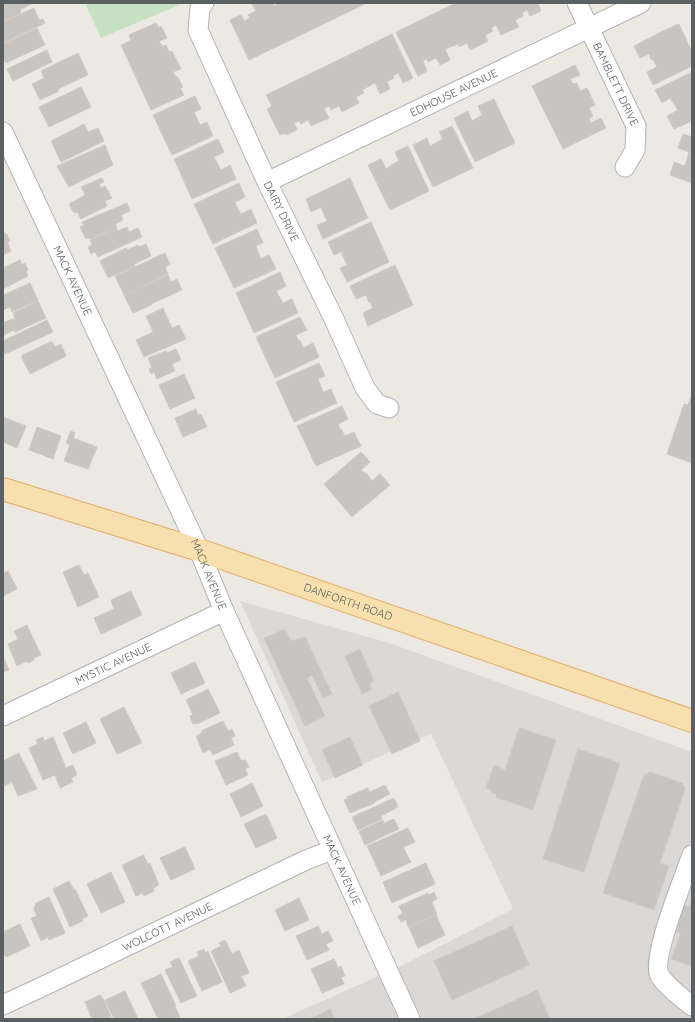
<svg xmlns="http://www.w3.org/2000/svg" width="695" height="1022" font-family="Quicksand,sans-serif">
<rect width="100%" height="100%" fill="#ece9e3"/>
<path fill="#dbd8d5" d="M240,601L389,643L692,752V1019H282L403,965L513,909L431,734L322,782Z"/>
<path fill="#c7e2c2" d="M85,3H180L179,5L101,38Z"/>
<path fill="#c8c4c0" stroke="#d0cac2" d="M3,3H33L20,10L21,13L3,21Z
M255,3H273L274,6L279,3H367L249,60L230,20L241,15L244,21L250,18L248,15L256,11L252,4Z
M456,3H538L541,11L530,16L527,10L522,13L523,16L515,20L519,27L501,35L496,25L491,28L493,31L485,35L488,41L470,50L467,43L459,47L458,44L445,49L450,60L440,65L436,58L428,62L427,59L423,61L427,71L418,76L396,32Z
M34,8L39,20L43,19L45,23L3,43V22Z
M156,23L159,28L161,26L167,38L159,41L162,46L166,45L169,52L172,51L181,69L173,72L176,77L177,76L183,87L180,88L184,95L151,110L121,45L131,40L129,35Z
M679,24L692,52V66L653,85L647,72L657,67L654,61L652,59L651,60L649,54L640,58L634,46L665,30Z
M37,28L45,45L6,63L4,59L3,60V44Z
M392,34L413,78L403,83L398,73L393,76L394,78L387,82L390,89L380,94L375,83L362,90L364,93L356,97L359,103L342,112L339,106L331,110L329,106L324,109L329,118L311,126L308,120L301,124L299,121L294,123L297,130L286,135L285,133L280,135L267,109L272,106L266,95Z
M47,50L52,62L13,81L7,69Z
M78,53L88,75L58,89L59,91L40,100L32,84L44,78L41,71Z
M575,65L580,75L570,79L573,84L577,83L580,91L587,88L595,105L589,108L593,116L589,118L591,123L601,118L606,128L563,149L532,86Z
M692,72V121L674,129L667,116L678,110L670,98L662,103L655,90Z
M81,87L91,107L49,127L39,107Z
M195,96L201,109L194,112L200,125L207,122L213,136L172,155L153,115Z
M494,99L515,143L475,162L454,118L468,111L472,121L482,115L478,106Z
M84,124L88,132L98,128L104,141L61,162L51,141Z
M452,126L473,168L433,187L413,145L427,138L430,146L443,139L439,132Z
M683,134L692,137V183L670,175L674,162L685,166L689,152L678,148Z
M218,139L224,152L214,157L221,170L230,165L236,179L192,199L174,159Z
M105,145L113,165L69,187L57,166Z
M408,146L429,191L390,210L368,165L381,159L386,169L391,166V165L399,161L395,152Z
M102,178L104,182L99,184L101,188L105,186L112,198L105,201L107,206L81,219L77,212L74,213L69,204L85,195L81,187Z
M350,178L368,218L323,239L317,225L327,221L321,207L311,212L306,199Z
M239,183L245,197L235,202L237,207L241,214L251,209L257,223L213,244L194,204Z
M127,203L130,211L121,215L123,220L115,224L117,227L90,239L89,238L86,239L80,227L84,225L82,222Z
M371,222L389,262L347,282L340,268L347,265L341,252L334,255L328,242Z
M127,227L129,232L138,228L142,237L98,257L95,252L91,254L88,247L92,244L90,240L116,228L118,231Z
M257,229L263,243L256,246L261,259L269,255L276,269L234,288L215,248Z
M6,233L10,241L7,242L11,251L3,255V234Z
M146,244L151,256L134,264L135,266L108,278L100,261L126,248L127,250L138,245L139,247Z
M165,253L170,264L165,267L168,274L124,295L115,276Z
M20,260L22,265L25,263L28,270L26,272L28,276L3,289V268Z
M395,265L413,305L368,326L363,313L373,308L370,302L369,303L366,295L356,299L350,286Z
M280,272L286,286L276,291L283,303L292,299L298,313L254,333L236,293Z
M168,275L171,282L177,279L182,290L151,304V305L133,313L124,295Z
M30,283L38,300L12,312L10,307L3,310V295Z
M38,301L46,318L15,332L14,330L4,335L3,323L15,318L13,313Z
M163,308L172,328L179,325L186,339L144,357L136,340L153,332L146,316Z
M300,317L307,330L296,335L299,341L300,340L303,348L313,343L319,357L275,378L256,337Z
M47,320L53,332L5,354L3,349V341Z
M52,341L55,347L61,344L66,356L30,374L21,356Z
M176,349L181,360L172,364L175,371L157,379L154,372L151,374L149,369L152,368L148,358L166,351L167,353Z
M319,363L325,376L318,379L323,392L331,389L337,403L294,422L276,382Z
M184,374L195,398L170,409L159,385Z
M692,394V463L667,454L684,404L688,405Z
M342,406L348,419L338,424L340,429H341L345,436L354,432L361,446L316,466L297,426Z
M196,409L198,415L201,414L207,427L183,437L175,418Z
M3,417L26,426L17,448L3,442Z
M37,427L61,436L53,459L29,450Z
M71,431L75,433L73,438L97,447L88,469L64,461L70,445L66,443Z
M361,452L370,462L361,470L366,474H367L372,481L380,474L390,485L352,517L324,484Z
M79,565L84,575L88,573L99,597L78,607L63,572Z
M3,571L4,573L8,571L17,589L3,596Z
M131,591L142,615L101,634L94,618L114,609L111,600Z
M27,625L41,655L34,658V660L28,663L27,661L17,666L8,644L18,639L14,631Z
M285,629L291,641L305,637L332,694L323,698L312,675L307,678L325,716L305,726L264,638Z
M360,649L374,681L369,683L372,690L362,694L345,656Z
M3,657L9,670L3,672Z
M195,662L205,683L181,694L171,673Z
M208,689L220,713L197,724V723L193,724L190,716L193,715L186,700Z
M398,692L420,741L392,754L369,706Z
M124,707L142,743L117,754L100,719Z
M223,721L228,731L232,729L235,736L231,738L234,745L213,755L210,749L203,753L196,736L202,733L201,731Z
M86,722L96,743L73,754L63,733Z
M519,728L556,740L533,810L496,797L497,794L491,792L492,790L486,788L494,765L505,770Z
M43,737L44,741L53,737L66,768L73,765L77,775L71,778L73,782L60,788L55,775L43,780L29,748L38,744L36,740Z
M350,737L363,765L335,778L322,750Z
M578,749L620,763L584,872L543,859Z
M237,752L241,761L245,760L249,767L245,769L248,775L226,785L215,761Z
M19,753L37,789L18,796L12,782L5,786L3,781V761Z
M650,772L682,783L685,789L660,863L669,866L654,910L603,893L644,775Z
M252,783L263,806L241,817L230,794Z
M385,785L390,794L374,802L375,803L350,813L344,800L348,799L347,797L368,788L370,792Z
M394,798L398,807L381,816L382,819L358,830L352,817Z
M266,814L277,838L256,848L244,824Z
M394,819L399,829L365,845L359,831L383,820L384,823Z
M408,828L415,842L403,847L411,862L381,876L367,846Z
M185,847L195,869L171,880L160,858Z
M144,855L148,864L150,863L159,885L153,888L154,891L144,896L142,893L136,896L122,865Z
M426,863L435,884L392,903L383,882Z
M111,872L125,902L101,913L87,884Z
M69,881L74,890L75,889L88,916L82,919L83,921L70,927L53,889Z
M434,892L437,899L432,902L437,914L408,927L406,920L401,922L398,916L403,914L399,906L428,893L429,895Z
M49,897L65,933L49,940L48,937L41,941L31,918L37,916L34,909L36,903Z
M299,898L309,920L285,931L275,910Z
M692,899V966L671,959L681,933L671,930L680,904L689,907Z
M436,915L445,935L418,948L409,927Z
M20,924L30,946L6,957L3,951V932Z
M318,926L322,934L328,931L333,941L326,944L329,950L307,960L296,936Z
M512,926L529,965L452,1000L434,961Z
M225,940L232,954L239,950L249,973L241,976L246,986L230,993L211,951L221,946L219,943Z
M204,949L205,953L208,951L222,982L202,991L188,961L199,956L197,952Z
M179,958L197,996L181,1003L165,970L173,967L170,962Z
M334,959L338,968L341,966L345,976L341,977L344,984L322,993L311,969Z
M161,974L176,1006L175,1007L180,1017L176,1019H158L141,983Z
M537,990L550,1019H473L494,1010Z
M125,991L138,1019H114L105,1000Z
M100,995L104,1000L112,1019H92L85,1002Z
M330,1009L335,1019H310L319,1015Z"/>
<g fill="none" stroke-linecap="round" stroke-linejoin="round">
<g stroke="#b0b4b7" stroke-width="21">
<g id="minor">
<path id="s1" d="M204,3L200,8L198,30L267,182L334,319L365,388L377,404L389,408"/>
<path id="s2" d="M577,3L636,126L635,150L625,167"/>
<path id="s3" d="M3,132L199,550L224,611L410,1019"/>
<path id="s4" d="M267,182L641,3"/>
<path id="s5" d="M3,716L224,611"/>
<path d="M692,855C685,875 650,960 660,976C666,986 683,999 692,1006"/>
<path id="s6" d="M3,1005L50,983L306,860L332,850"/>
</g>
</g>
<g stroke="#e4ab65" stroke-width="24">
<g id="major">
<path id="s7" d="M3,489L199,550L692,721"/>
</g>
</g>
<use href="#minor" stroke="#fff" stroke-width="19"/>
<use href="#major" stroke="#f7dfae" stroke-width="22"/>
</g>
<g text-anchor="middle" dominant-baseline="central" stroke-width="3" stroke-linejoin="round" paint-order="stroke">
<g font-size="11" fill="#5b6062" stroke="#fff">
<text stroke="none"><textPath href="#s2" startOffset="90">BAMBLETT DRIVE</textPath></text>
<text stroke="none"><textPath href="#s4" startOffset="207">EDHOUSE AVENUE</textPath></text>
<text stroke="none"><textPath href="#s1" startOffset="228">DAIRY DRIVE</textPath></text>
<text stroke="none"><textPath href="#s3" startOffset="164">MACK AVENUE</textPath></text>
<text stroke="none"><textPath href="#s3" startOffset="488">MACK AVENUE</textPath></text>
<text stroke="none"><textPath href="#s7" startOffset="363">DANFORTH ROAD</textPath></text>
<text stroke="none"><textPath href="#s5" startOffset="122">MYSTIC AVENUE</textPath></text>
<text stroke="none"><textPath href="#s3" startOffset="812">MACK AVENUE</textPath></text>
<text stroke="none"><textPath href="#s6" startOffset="182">WOLCOTT AVENUE</textPath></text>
</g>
</g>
<rect width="695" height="1022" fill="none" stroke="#5b6062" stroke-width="8"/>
</svg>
